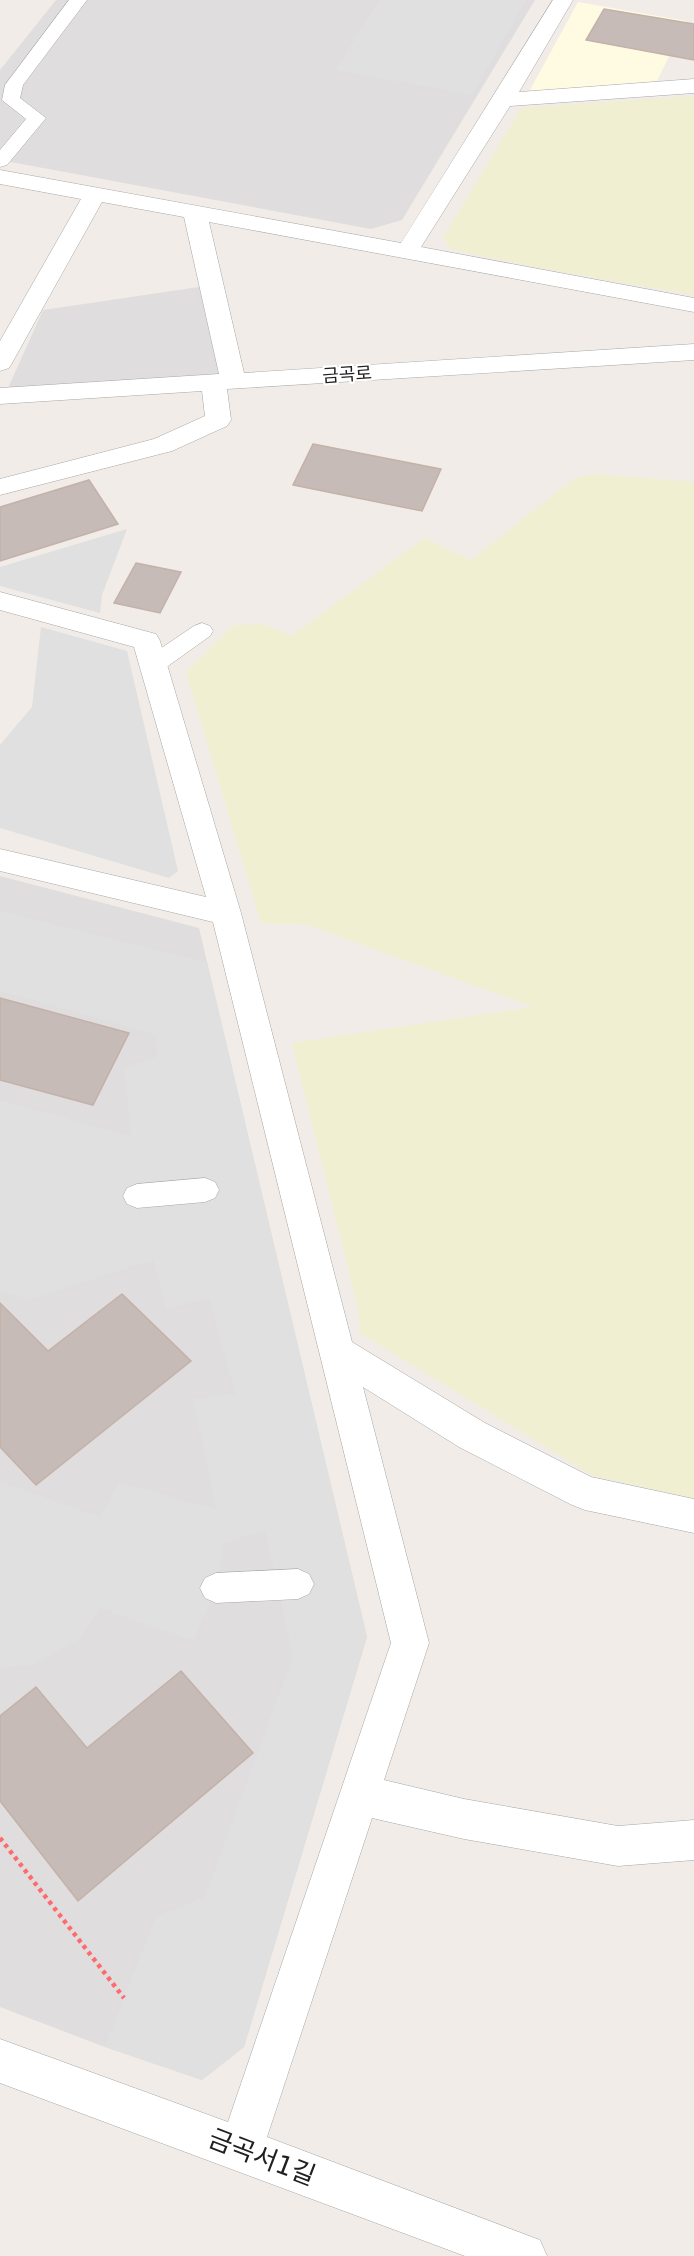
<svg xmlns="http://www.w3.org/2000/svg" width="694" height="2256" font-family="'DejaVu Sans','Noto Sans KR',sans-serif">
<rect width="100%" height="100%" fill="#f1ece7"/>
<path fill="#dfddde" d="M56,0H535L402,220L371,229L0,160V70Z
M199,287L219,374L8,388L43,310Z
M0,876L199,928L367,1637L244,2047L202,2080L105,2047L0,2007Z"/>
<path fill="#fffbe2" d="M578,2L686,21L657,81L536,93L530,90Z"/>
<path fill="#f0efd2" d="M694,96V295L538,268L450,249L443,238L521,108Z
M597,474L694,482V1498L593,1476L360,1333L357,1305L292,1043L533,1007L308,925L261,923L186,672L232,626L263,624L292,636L424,538L471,560L576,477Z"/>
<path fill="#e0e0e0" d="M380,0H526L472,95L335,70Z
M127,529L102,595L100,613L0,586V567Z
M41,627L127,651L178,871L169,878L0,828V745L32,707Z
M0,911L207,962L367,1637L244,2047L202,2080L105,2047L156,1916L205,1897L293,1656L265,1530L224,1543L216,1588L194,1641L100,1608L79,1639L33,1665L0,1668V1481L100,1517L119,1482L216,1509L193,1399L235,1394L209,1298L166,1309L153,1260L29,1300L0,1291V1100L131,1136L124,1067L158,1057L155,1034L0,991Z"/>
<path fill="#c6bbb6" stroke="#c4b1a8" stroke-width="1.5" d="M604,9L694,24V60L586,40Z
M313,444L441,469L422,511L293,485Z
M89,480L118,524L0,561V507Z
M136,563L181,572L160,613L114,603Z
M0,998L129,1033L93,1105L0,1080Z
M122,1294L191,1361L36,1485L0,1447V1303L48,1351Z
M181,1671L253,1753L78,1901L0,1801V1716L36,1687L87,1748Z"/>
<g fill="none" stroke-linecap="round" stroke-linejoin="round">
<g stroke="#a7a7a7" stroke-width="1">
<path id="service" d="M69,0H87L23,85L20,98L46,118L7,165L0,167V150L26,119L2,100L5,85Z
M202,623L210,626L213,631L210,636L161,671L153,673L145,671L142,665L145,659L194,626Z
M205,1178L215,1182L219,1190L215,1198L205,1202L137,1208L127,1204L123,1196L127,1188L137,1184Z
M298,1569L309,1574L314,1584L309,1594L298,1599L216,1603L205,1598L200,1588L205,1578L216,1573Z"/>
</g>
<g stroke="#a7a7a7" stroke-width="1">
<path id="minor" d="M553,0H573L519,92L694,79V93L510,106L421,247L694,298V312L209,222L244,373L694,344V360L227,389L231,420L227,426L172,451L0,495V479L154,439L205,416L202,391L0,404V388L219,374L184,217L102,202L12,363L9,368L0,371V341L81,199L0,184V170L401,243Z
M0,592L156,634L160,641L241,913L352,1342L485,1423L591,1477L694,1499V1533L585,1510L572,1505L459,1447L363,1387L429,1643L384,1780L464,1799L618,1826L694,1820V1860L618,1866L464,1839L372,1818L267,2137L540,2240L547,2256H465L0,2083V2039L228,2122L391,1643L213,922L0,871V849L206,897L134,647L0,610Z"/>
</g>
<path stroke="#ff6a6d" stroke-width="4.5" stroke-dasharray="4 4" stroke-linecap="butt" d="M0,1838L124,1998"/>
<use href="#service" fill="#fff" fill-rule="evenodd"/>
<use href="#minor" fill="#fff" fill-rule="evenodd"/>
</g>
<g text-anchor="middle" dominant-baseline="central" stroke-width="4.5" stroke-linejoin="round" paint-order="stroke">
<g font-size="18" fill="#202020" stroke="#fff">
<text transform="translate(347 374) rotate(-4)">금곡로</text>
</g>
<g font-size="26" fill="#202020" stroke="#fff">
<text transform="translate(262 2157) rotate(21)">금곡서1길</text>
</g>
</g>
</svg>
